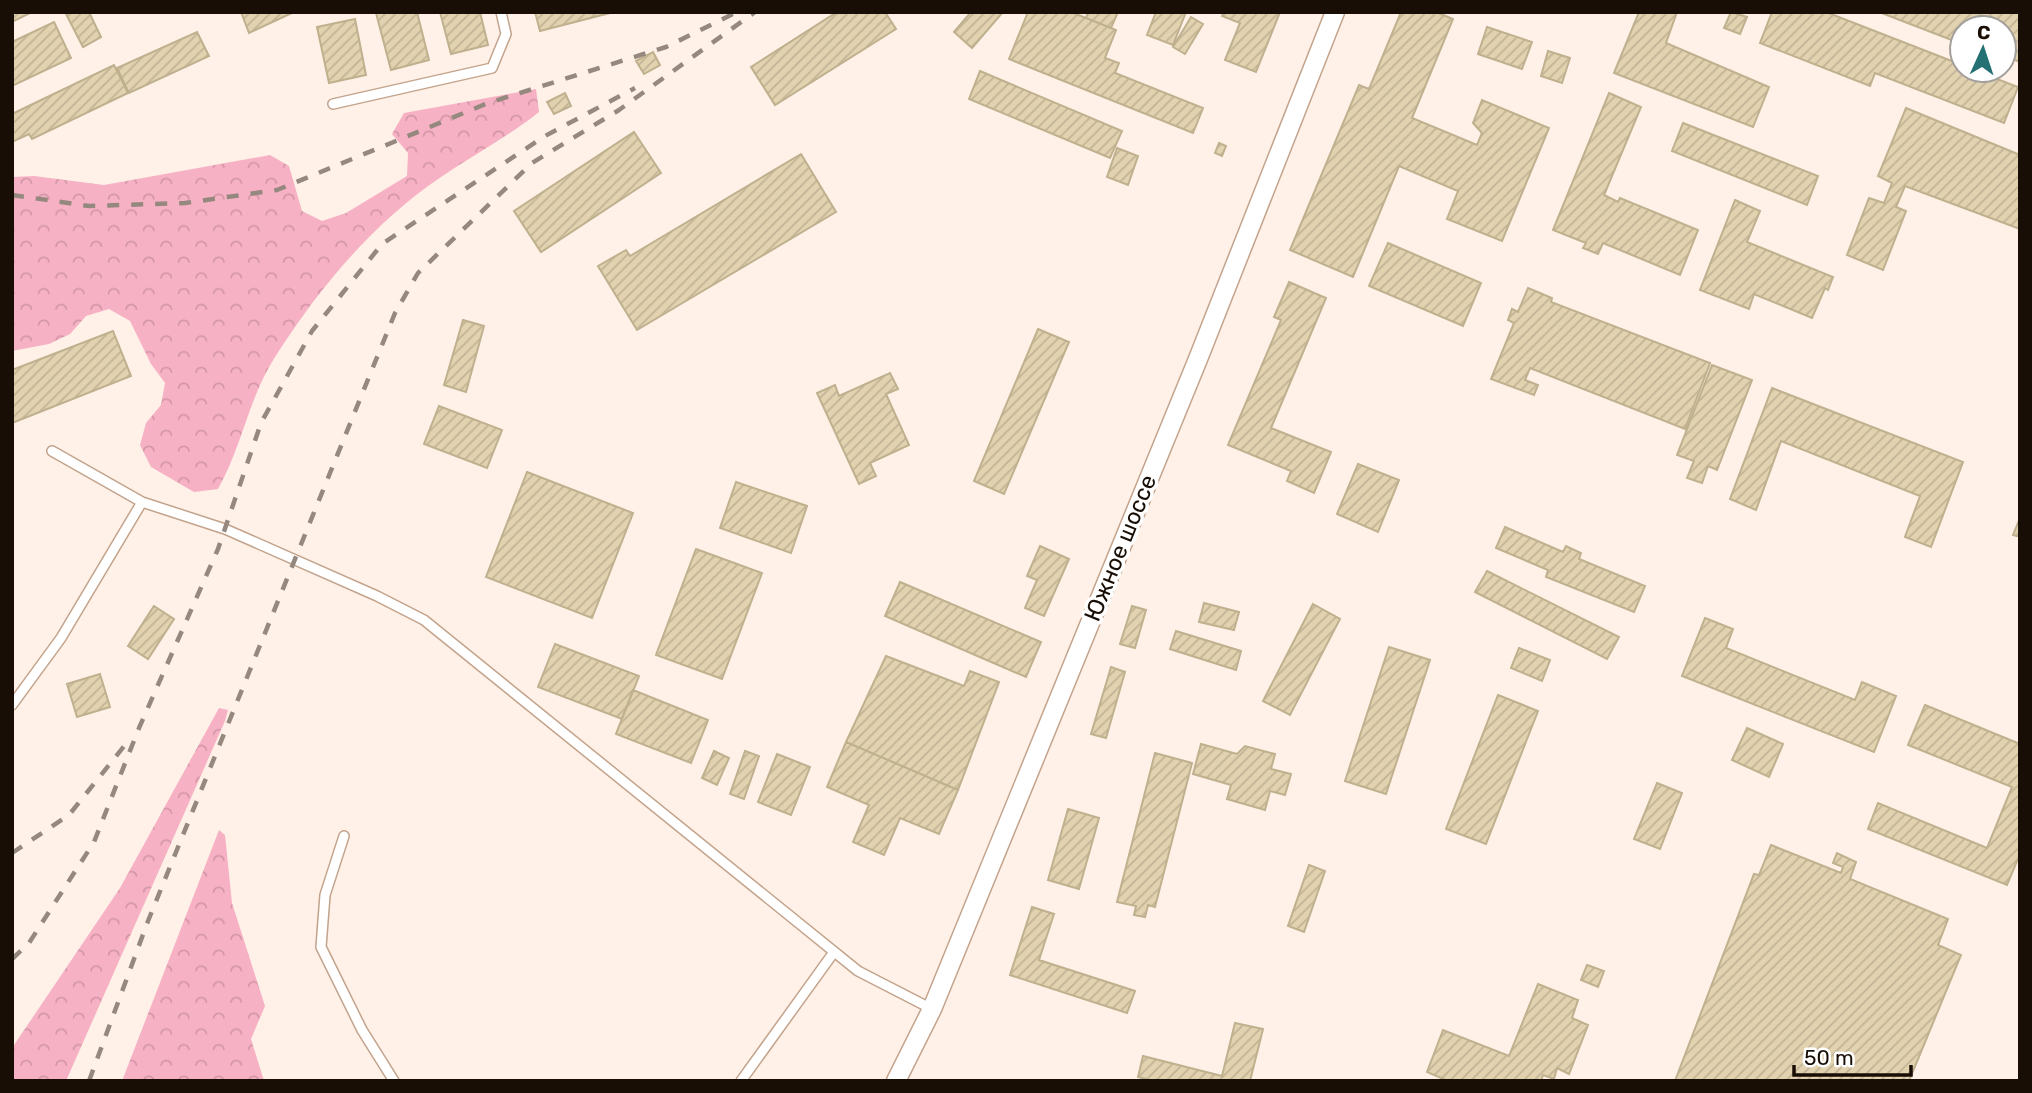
<svg xmlns="http://www.w3.org/2000/svg" width="2032" height="1093" font-family="Rubik,sans-serif">
<defs>
<pattern id="forest-crowns" width="20" height="18" patternUnits="userSpaceOnUse" patternTransform="scale(1.75)"><rect width="20" height="18" fill="#f7b1c4"/><path d="M2 6a3 3 0 1 1 6 0M12 15a3 3 0 1 1 6 0" fill="none" stroke="#d397a7"/></pattern>
<pattern id="building-hatch" width="6" height="6" patternUnits="userSpaceOnUse" patternTransform="scale(1.75)"><rect width="6" height="6" fill="#e2d2af"/><path d="M-1 1l2-2M0 6l6-6M5 7l2-2" fill="none" stroke="#c1b395"/></pattern>
</defs>
<rect width="100%" height="100%" fill="#fff1e7"/>
<path fill="url(#forest-crowns)" d="M536,89L539,112C508,137 473,155 441,177C373,223 319,288 275,357C249,397 242,447 218,489L194,492L151,467L140,445L146,423L161,405L165,383L151,364L130,321L109,309L86,316L70,334L49,344L12,351V177L34,176L104,185L270,155L289,166L302,211L322,221L346,213L407,176L408,153L392,134L404,113Z
M219,708L228,710L225,721L66,1081H12V1048L120,888Z
M219,830L225,835L232,903L265,1006L251,1039L264,1081H122Z"/>
<path fill="url(#building-hatch)" stroke="#bfb08e" stroke-width="2" d="M12,12H32L12,22Z
M65,12H89L101,37L83,47Z
M241,12H294L249,33Z
M417,12L429,60L391,70L376,13Z
M440,12H480L488,45L451,54Z
M535,12H614L540,31Z
M837,12H885L896,29L775,105L751,67Z
M971,12H1003L972,48L954,32Z
M1028,12H1071L1116,30L1105,58L1119,63L1115,73L1203,108L1193,133L1009,59Z
M1088,12H1118L1111,28L1086,18Z
M1156,12H1186L1173,45L1147,35Z
M1224,12H1280L1256,72L1225,60L1240,23L1222,16Z
M1401,12H1436L1453,19L1412,118L1477,145L1482,133L1473,123L1482,100L1549,128L1502,241L1447,219L1458,191L1399,166L1353,277L1290,250L1359,85L1369,89Z
M1639,12H1677L1666,43L1769,87L1753,127L1614,73Z
M1731,12L1747,17L1740,34L1724,28Z
M1772,12H1826L1962,65V70H1974L2018,87L2004,123L1875,73L1870,86L1760,43Z
M1879,12H2020V62L2010,58L2005,71L2003,70L2004,28H1962V44Z
M1191,17L1203,24L1185,54L1173,47Z
M355,19L366,75L329,83L317,27Z
M54,22L71,58L12,86V42Z
M1487,27L1532,42L1522,69L1478,54Z
M197,32L209,56L129,93L117,68Z
M1548,51L1570,58L1562,83L1541,76Z
M653,52L660,65L644,74L636,61Z
M114,65L128,93L32,139L29,134L12,142V114Z
M980,71L1122,131L1110,158L969,99Z
M565,93L571,106L554,114L547,102Z
M1609,93L1641,107L1604,195L1618,202L1620,198L1698,230L1680,275L1603,243L1598,254L1583,248L1586,243L1553,230Z
M1906,108L2020,155V229L1905,186L1896,207L1906,211L1883,270L1847,255L1869,198L1884,203L1892,183L1878,176Z
M1683,123L1818,176L1807,205L1672,151Z
M634,132L661,173L541,252L514,211Z
M1219,143L1226,146L1222,156L1215,153Z
M1117,148L1138,156L1128,185L1107,177Z
M801,154L836,212L637,330L598,266L626,250L630,256Z
M1735,200L1760,211L1747,242L1833,277L1828,290L1825,288L1812,318L1754,294L1749,309L1700,290Z
M1388,243L1481,283L1463,326L1369,286Z
M1289,282L1326,298L1271,428L1331,452L1314,493L1287,481L1291,471L1228,445L1281,320L1274,317Z
M1528,288L1552,298L1551,302L1710,363L1685,429L1530,368L1525,380L1538,385L1534,395L1491,379L1514,323L1508,320L1512,309L1518,312Z
M463,320L484,326L466,392L444,385Z
M1038,329L1069,342L1004,494L974,481Z
M113,331L131,376L12,423V370Z
M1712,365L1752,380L1717,470L1708,466L1702,483L1687,478L1694,461L1677,455Z
M890,373L898,389L886,394L909,445L870,463L876,476L859,484L817,393L835,385L839,396Z
M1772,388L1963,462L1931,547L1905,537L1920,496L1781,441L1756,510L1730,499Z
M439,406L502,430L487,468L424,444Z
M1358,464L1399,480L1378,532L1337,514Z
M527,472L633,513L592,618L486,577Z
M736,482L807,506L791,553L720,528Z
M2020,518V537L2013,535Z
M1505,527L1563,552L1566,546L1581,553L1579,559L1645,586L1634,612L1546,577L1548,570L1496,548Z
M1040,546L1069,559L1044,616L1025,608L1037,580L1027,576Z
M696,549L762,573L722,679L656,655Z
M1487,571L1619,637L1607,659L1475,592Z
M900,582L1041,642L1026,677L885,616Z
M1204,603L1239,612L1234,630L1199,622Z
M1313,604L1340,619L1290,715L1263,701Z
M154,606L174,619L148,659L128,646Z
M1132,606L1146,610L1135,648L1120,644Z
M1705,618L1733,629L1726,648L1855,700L1862,682L1896,696L1874,752L1682,676Z
M1176,631L1241,651L1236,670L1170,649Z
M555,644L639,676L622,719L538,687Z
M1389,647L1430,660L1386,794L1345,781Z
M1519,648L1550,660L1542,681L1511,668Z
M886,656L964,686L970,671L999,682L958,790L846,742Z
M1111,667L1125,672L1106,738L1091,734Z
M100,674L110,707L77,717L67,684Z
M633,690L708,720L691,763L616,734Z
M1498,695L1538,711L1486,844L1446,829Z
M1925,705L2020,744V854L2007,885L1868,829L1878,803L1987,848L2012,787L1908,745Z
M1747,728L1783,744L1769,777L1732,760Z
M846,742L958,790L939,834L900,818L884,855L853,842L869,805L827,787Z
M1201,744L1237,754L1245,746L1275,754L1271,769L1291,774L1285,795L1270,791L1265,810L1227,799L1231,785L1193,774Z
M714,751L729,758L717,785L702,778Z
M745,751L759,756L744,799L730,794Z
M1155,753L1192,763L1155,907L1148,905L1145,917L1134,915L1136,906L1117,902Z
M777,754L810,767L791,815L758,802Z
M1657,783L1682,793L1660,849L1634,839Z
M1068,809L1099,818L1079,889L1048,880Z
M1771,845L1841,873L1843,867L1833,863L1837,853L1856,862L1850,879L1948,919L1938,945L1961,955L1909,1081H1675L1754,874L1759,875Z
M1309,865L1325,871L1304,932L1288,926Z
M1032,907L1054,914L1039,960L1135,991L1127,1013L1010,975Z
M1587,965L1604,971L1598,987L1581,980Z
M1538,984L1578,1000L1572,1018L1588,1025L1569,1074L1557,1068L1554,1079L1543,1075L1541,1081H1448L1427,1072L1443,1030L1509,1056Z
M1235,1023L1263,1029L1250,1081H1154L1138,1077L1143,1056L1222,1076Z"/>
<g fill="none" stroke-linecap="round" stroke-linejoin="round">
<g stroke="#c3a38c" stroke-width="12">
<path id="service" d="M333,104L492,68L506,34L501,12
M52,451L142,502L225,529L377,596L424,620L858,971L932,1009
M12,705L61,638L142,502
M344,836L325,895L321,947L362,1030L394,1081
M741,1081L834,952"/>
</g>
<g stroke="#c3a38c" stroke-width="21">
<path id="minor" d="M896,1081L932,1009L1198,359L1335,12"/>
</g>
<use href="#service" stroke="#fff" stroke-width="9"/>
<use href="#minor" stroke="#fff" stroke-width="18"/>
<path stroke="#95887f" stroke-width="4.5" stroke-dasharray="12 12" stroke-linecap="butt" d="M12,195L89,206L185,203L277,190L488,103L666,47L737,12
M12,853L69,815L129,740
M12,959L29,943L94,842L139,728L218,549L261,423L312,331L382,244L545,136L635,88
M89,1081L148,921L395,313L418,273L532,163L619,110L755,12"/>
</g>
<g text-anchor="middle" dominant-baseline="central" stroke-width="7" stroke-linejoin="round" paint-order="stroke">
<g font-size="23" fill="#190e06" stroke="#fff">
<text transform="translate(1120 548) rotate(-68)">Южное шоссе</text>
</g>
</g>
<rect width="2032" height="1093" fill="none" stroke="#190e06" stroke-width="28"/>
<g transform="translate(1983 49) rotate(3)"><circle r="33" fill="#ffffff" stroke="#a39f9b" stroke-width="2"/>
<path d="M0-5L12 26L0 18L-12 26Z" fill="#247073"/>
<text y="-10" font-size="19" font-weight="bold" text-anchor="middle" fill="#190e06">С</text>
</g>
<path d="M1794 1065v10h117v-10" fill="none" stroke="#190e06" stroke-width="3.5"/>
<text x="1804" y="1065" font-size="21" fill="#190e06" stroke="#ffffff" stroke-width="5" paint-order="stroke">50 m</text>
</svg>
